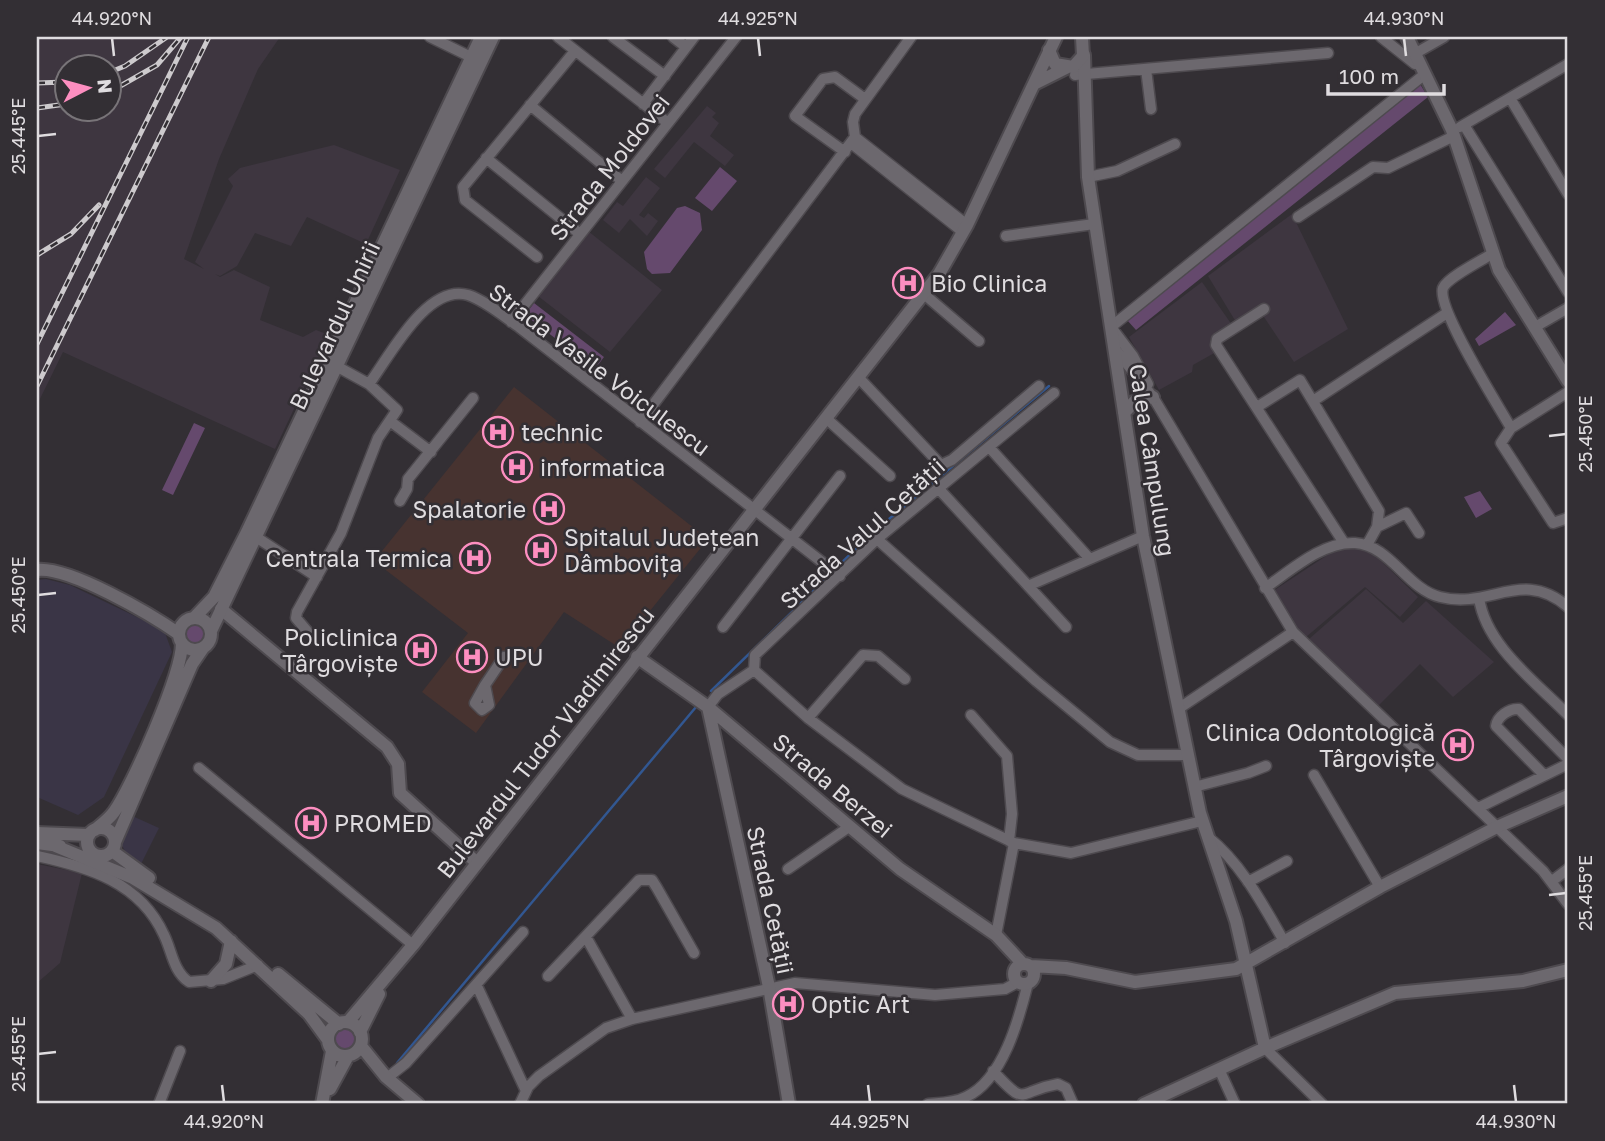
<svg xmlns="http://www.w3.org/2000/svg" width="1605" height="1141" font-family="'Golos Text',sans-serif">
<rect width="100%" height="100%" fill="#332f34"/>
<path fill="#3a3546" d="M46,579L70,585L164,630L172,652L104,797L78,815L37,797V580Z
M128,814L159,828L141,864L129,858L120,842Z"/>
<path fill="#3e3640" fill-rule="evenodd" d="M37,37H280L258,69L219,159L184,259L204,269L195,262L233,186L228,179L240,168L334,145L400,170L366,244L307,217L291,246L255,233L237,266L220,276L215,274L220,277L234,270L270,287L260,320L303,337L316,330L329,335L275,449L63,352L37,405ZM66,66H108V108H66Z
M707,106L716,113L712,117L719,123L710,136L734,155L725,166L694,142L665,178L654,169Z
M646,177L660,188L639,215L644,218L648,213L658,221L647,236L630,219L619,233L603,220L617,202L623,206Z
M1292,214L1348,329L1294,362L1258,308L1236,322L1208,276Z
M588,231L662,290L610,352L538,296Z
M1202,282L1232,325L1210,339L1216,352L1193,365L1192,372L1159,390L1129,337Z
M1352,547L1369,549L1418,597L1400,617L1365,587L1306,637L1294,625L1273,591L1329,554Z
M1366,589L1403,623L1426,601L1494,662L1453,697L1420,664L1377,707L1309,639Z
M37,864L82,873L60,963L37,983Z"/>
<path fill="#473330" d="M514,387L708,539L620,648L564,612L476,733L422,692L468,633L374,561Z"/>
<path fill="#65496d" d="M1420,84L1428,97L1136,330L1127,320Z
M720,167L737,181L712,211L695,198Z
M685,206L700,213L702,230L670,273L652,274L647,269L644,252L677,208Z
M534,303L604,357L595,369L525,315Z
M1505,312L1516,325L1479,346L1475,339Z
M194,423L205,428L173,495L162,490Z
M1480,491L1492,509L1476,518L1464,497Z
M184 634a11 11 0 1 1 22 0a11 11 0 1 1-22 0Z
M334 1039a11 11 0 1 1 22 0a11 11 0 1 1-22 0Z"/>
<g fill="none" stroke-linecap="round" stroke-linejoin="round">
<path stroke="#325791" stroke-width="2.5" d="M836,568L877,529L1049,386
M711,691L832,573
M397,1063L696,707"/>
<g stroke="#4e4a4f" stroke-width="13">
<path id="minor" d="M430,37L471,57
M558,37L668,123
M613,37L665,76
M673,37L686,47
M911,37L855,114L853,122L855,137L967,225
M1381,37L1415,64
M1416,53L1444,37
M1146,69L1151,109
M1075,75L1328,53
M1510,98L1568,194
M643,104L694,37
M530,105L622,181
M1464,125L1568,292
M1460,127L1568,64
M851,143L963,232
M845,152L795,116L823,79L835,77L865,99
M486,158L580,234
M1088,177L1117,171L1175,144
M1298,217L1373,167L1388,168L1454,136
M1006,236L1094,224
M1492,254C1482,260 1447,278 1443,288C1436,308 1498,405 1511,428
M537,257L465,200L463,187L575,51
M924,294L979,341
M1264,309L1217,339L1216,345L1344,543
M511,322L736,37
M1535,327L1568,308
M1115,349L1153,397L1293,632L1543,871L1568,904
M859,378L941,465L952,460L1039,386
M369,384C390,356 427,283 468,295C486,301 503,316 519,327L840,576
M1148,384L1133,356L1111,327L1425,74
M1568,392L1511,428L1501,443L1553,523L1568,518
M1313,401L1447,313
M1257,407L1300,380L1379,511L1377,527L1367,545
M827,419L890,476
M390,421L431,452
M640,422L855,137
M989,447L1089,558
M938,488L1066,627
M400,501L407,489L408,479L473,398
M1377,527L1406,513L1419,533
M256,537L317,577
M877,539L1036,681L1110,742L1138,755H1187
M1030,585L1143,536
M1265,588C1290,571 1323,541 1355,543C1390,545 1407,589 1440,597C1490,610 1522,567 1568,607
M1479,598C1486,646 1536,682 1568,715
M723,627L840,476
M307,631L296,618L297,612L341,533L378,438L397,410L369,384L338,367
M754,670L808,718L902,789L1014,843L1071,853L1202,821
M754,670L755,655L877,539L1054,393
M485,685L475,703L482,710L489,705L485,685L504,657
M708,707L718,694L754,670
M1178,709L1293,632
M971,715L1007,756L1012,814L1009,841
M808,718L863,655L878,656L905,679
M199,768L413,945
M1314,775L1380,887
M1544,775L1496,726C1497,717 1509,708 1519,709L1568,759
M1194,787L1248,773L1266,766
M1478,808L1568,764
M1208,837C1242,864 1263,905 1285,943
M37,856C88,867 140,882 164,935C172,951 173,971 189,982L223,979L258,965
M788,869L849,827
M1552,881L1568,869
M1248,882L1287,861
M996,935L1014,843
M586,937L632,1019
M548,976L639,880H652L657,888L694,953
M477,986L526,1091
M1265,1048L1322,1104
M1219,1069L1235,1104
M993,1071C1028,1109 1016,1091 1058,1084L1066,1088L1073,1104
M387,1078L406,1063L523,932
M159,1104L180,1051
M520,1104L528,1087L539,1076L606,1028L632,1019L795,983L935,995L1005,989L1018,982
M928,1104C940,1103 955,1103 966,1097C1003,1080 1019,1019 1028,983"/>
</g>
<g stroke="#4e4a4f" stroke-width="16">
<path id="tertiary" d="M1084,55L1088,177L1143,536L1200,813L1236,921L1265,1048
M1124,413L1135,401L1153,397
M221,609L387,747L398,764L400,793L477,863
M637,657L708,707L900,869L996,935L1023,964
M708,707L769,987L789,1104
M1014 974a10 10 0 1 1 20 0a10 10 0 1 1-20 0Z
M1031,966L1066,968L1135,982L1236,969L1380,887L1497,827L1568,796
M1144,1104L1265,1048L1395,993L1523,981L1568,970"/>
</g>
<g stroke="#4e4a4f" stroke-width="16">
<path id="secondary" d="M1407,37L1452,130L1499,270L1568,381
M1049,50L1055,64L1073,67L1083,56L1082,37
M1034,84L1066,68
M37,570C69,566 152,615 179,634
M179 634a16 16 0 1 1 32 0a16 16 0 1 1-32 0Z
M194,618L214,597L247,532L481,37
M211,631L493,37
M87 842a14 14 0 1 1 28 0a14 14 0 1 1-28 0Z
M95,830C102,824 109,819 114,812C133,785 182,674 182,643
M37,833L89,835
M115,842L192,664L203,648
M37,843L60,846
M53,845L133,878L216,928L309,1014L328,1040
M112,851L149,878
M278,974L339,1024
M211,981L226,964L231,941
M328 1039a17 17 0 1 1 34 0a17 17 0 1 1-34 0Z
M348,1022L413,945L939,274L967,225L1056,37
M360,1032L379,994
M361,1046L386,1077L418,1104
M330,1089L348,1056
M322,1104L332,1051"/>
</g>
<use href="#minor" stroke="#6c686e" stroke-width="10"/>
<use href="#tertiary" stroke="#6c686e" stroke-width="12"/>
<use href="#secondary" stroke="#6c686e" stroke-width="12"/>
<g stroke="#cdcacd" stroke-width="5">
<path id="rail" d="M108,73L125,66L167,37
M37,83L66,82
M108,93L157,65L181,37
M37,108L66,104
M37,255L71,234L99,205
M37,344L188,37
M37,386L209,37"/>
</g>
<use href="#rail" stroke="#332f34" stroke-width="2.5" stroke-dasharray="8" stroke-linecap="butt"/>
</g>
<path fill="none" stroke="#dfdcdf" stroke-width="2.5" d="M112,38L114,56M758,38L760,56M1404,38L1406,56M38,136L56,134M1549,436L1566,434M38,595L56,593M1549,895L1566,893M38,1054L56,1052M222,1085L224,1102M868,1085L870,1102M1514,1085L1516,1102"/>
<defs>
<g id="hospital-ring" transform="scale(1.575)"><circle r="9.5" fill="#332f34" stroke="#fd8ec0" stroke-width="1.5"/><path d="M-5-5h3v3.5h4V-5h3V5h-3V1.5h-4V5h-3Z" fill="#fd8ec0"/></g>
</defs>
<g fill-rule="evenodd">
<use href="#hospital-ring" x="908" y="283"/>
<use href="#hospital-ring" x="498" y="432"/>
<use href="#hospital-ring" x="517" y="467"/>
<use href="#hospital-ring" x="549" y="509"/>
<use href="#hospital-ring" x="541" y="550"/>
<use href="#hospital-ring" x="475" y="558"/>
<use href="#hospital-ring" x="421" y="650"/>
<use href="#hospital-ring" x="472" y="657"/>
<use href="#hospital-ring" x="1458" y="745"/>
<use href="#hospital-ring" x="311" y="823"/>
<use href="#hospital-ring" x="788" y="1004"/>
</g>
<g text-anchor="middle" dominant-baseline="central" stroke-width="5" stroke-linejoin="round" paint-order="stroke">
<g font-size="23" fill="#dfdcdf" stroke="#332f34">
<text transform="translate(609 167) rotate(-52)">Strada Moldovei</text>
<text transform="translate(334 325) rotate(-65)">Bulevardul Unirii</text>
<text transform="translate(600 369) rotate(37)">Strada Vasile Voiculescu</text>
<text transform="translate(1153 460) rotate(81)">Calea Câmpulung</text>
<text transform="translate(862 533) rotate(-42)">Strada Valul Cetății</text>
<text transform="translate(545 742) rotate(-52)">Bulevardul Tudor Vladimirescu</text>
<text transform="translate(833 785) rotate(40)">Strada Berzei</text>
<text transform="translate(771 900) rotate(78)">Strada Cetății</text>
</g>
<g font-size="23" fill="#dfdcdf" stroke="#332f34" text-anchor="start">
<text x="931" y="283">Bio Clinica</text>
<text x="521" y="432">technic</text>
<text x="540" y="467">informatica</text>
<text x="526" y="509" text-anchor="end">Spalatorie</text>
<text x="564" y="537">Spitalul Județean<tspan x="564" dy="26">Dâmbovița</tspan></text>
<text x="452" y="558" text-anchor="end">Centrala Termica</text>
<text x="398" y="637" text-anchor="end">Policlinica<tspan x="398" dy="26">Târgoviște</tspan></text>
<text x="495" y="657">UPU</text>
<text x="1435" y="732" text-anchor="end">Clinica Odontologică<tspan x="1435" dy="26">Târgoviște</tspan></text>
<text x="334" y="823">PROMED</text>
<text x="811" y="1004">Optic Art</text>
</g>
</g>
<rect width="1605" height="1141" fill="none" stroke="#332f34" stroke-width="77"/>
<g transform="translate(88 88) rotate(84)"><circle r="33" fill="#332f34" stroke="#787478" stroke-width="2"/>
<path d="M0-5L12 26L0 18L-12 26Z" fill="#fd8ec0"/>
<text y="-10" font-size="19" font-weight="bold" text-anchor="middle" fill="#dfdcdf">N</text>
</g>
<path d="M1328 84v10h116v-10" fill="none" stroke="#dfdcdf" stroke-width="3.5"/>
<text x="1339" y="84" font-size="21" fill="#dfdcdf" stroke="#332f34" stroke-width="5" paint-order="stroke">100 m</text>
<rect x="38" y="38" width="1528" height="1064" fill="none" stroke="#dfdcdf" stroke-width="2.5"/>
<g font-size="18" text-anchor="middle" fill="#dfdcdf">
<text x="112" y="25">44.920°N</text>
<text x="758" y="25">44.925°N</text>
<text x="1404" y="25">44.930°N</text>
<text transform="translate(19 136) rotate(-90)" y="6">25.445°E</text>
<text transform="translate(1586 434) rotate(-90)" y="6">25.450°E</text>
<text transform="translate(19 595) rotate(-90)" y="6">25.450°E</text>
<text transform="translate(1586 893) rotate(-90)" y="6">25.455°E</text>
<text transform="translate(19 1054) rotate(-90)" y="6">25.455°E</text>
<text x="224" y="1128">44.920°N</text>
<text x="870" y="1128">44.925°N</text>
<text x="1516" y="1128">44.930°N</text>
</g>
</svg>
